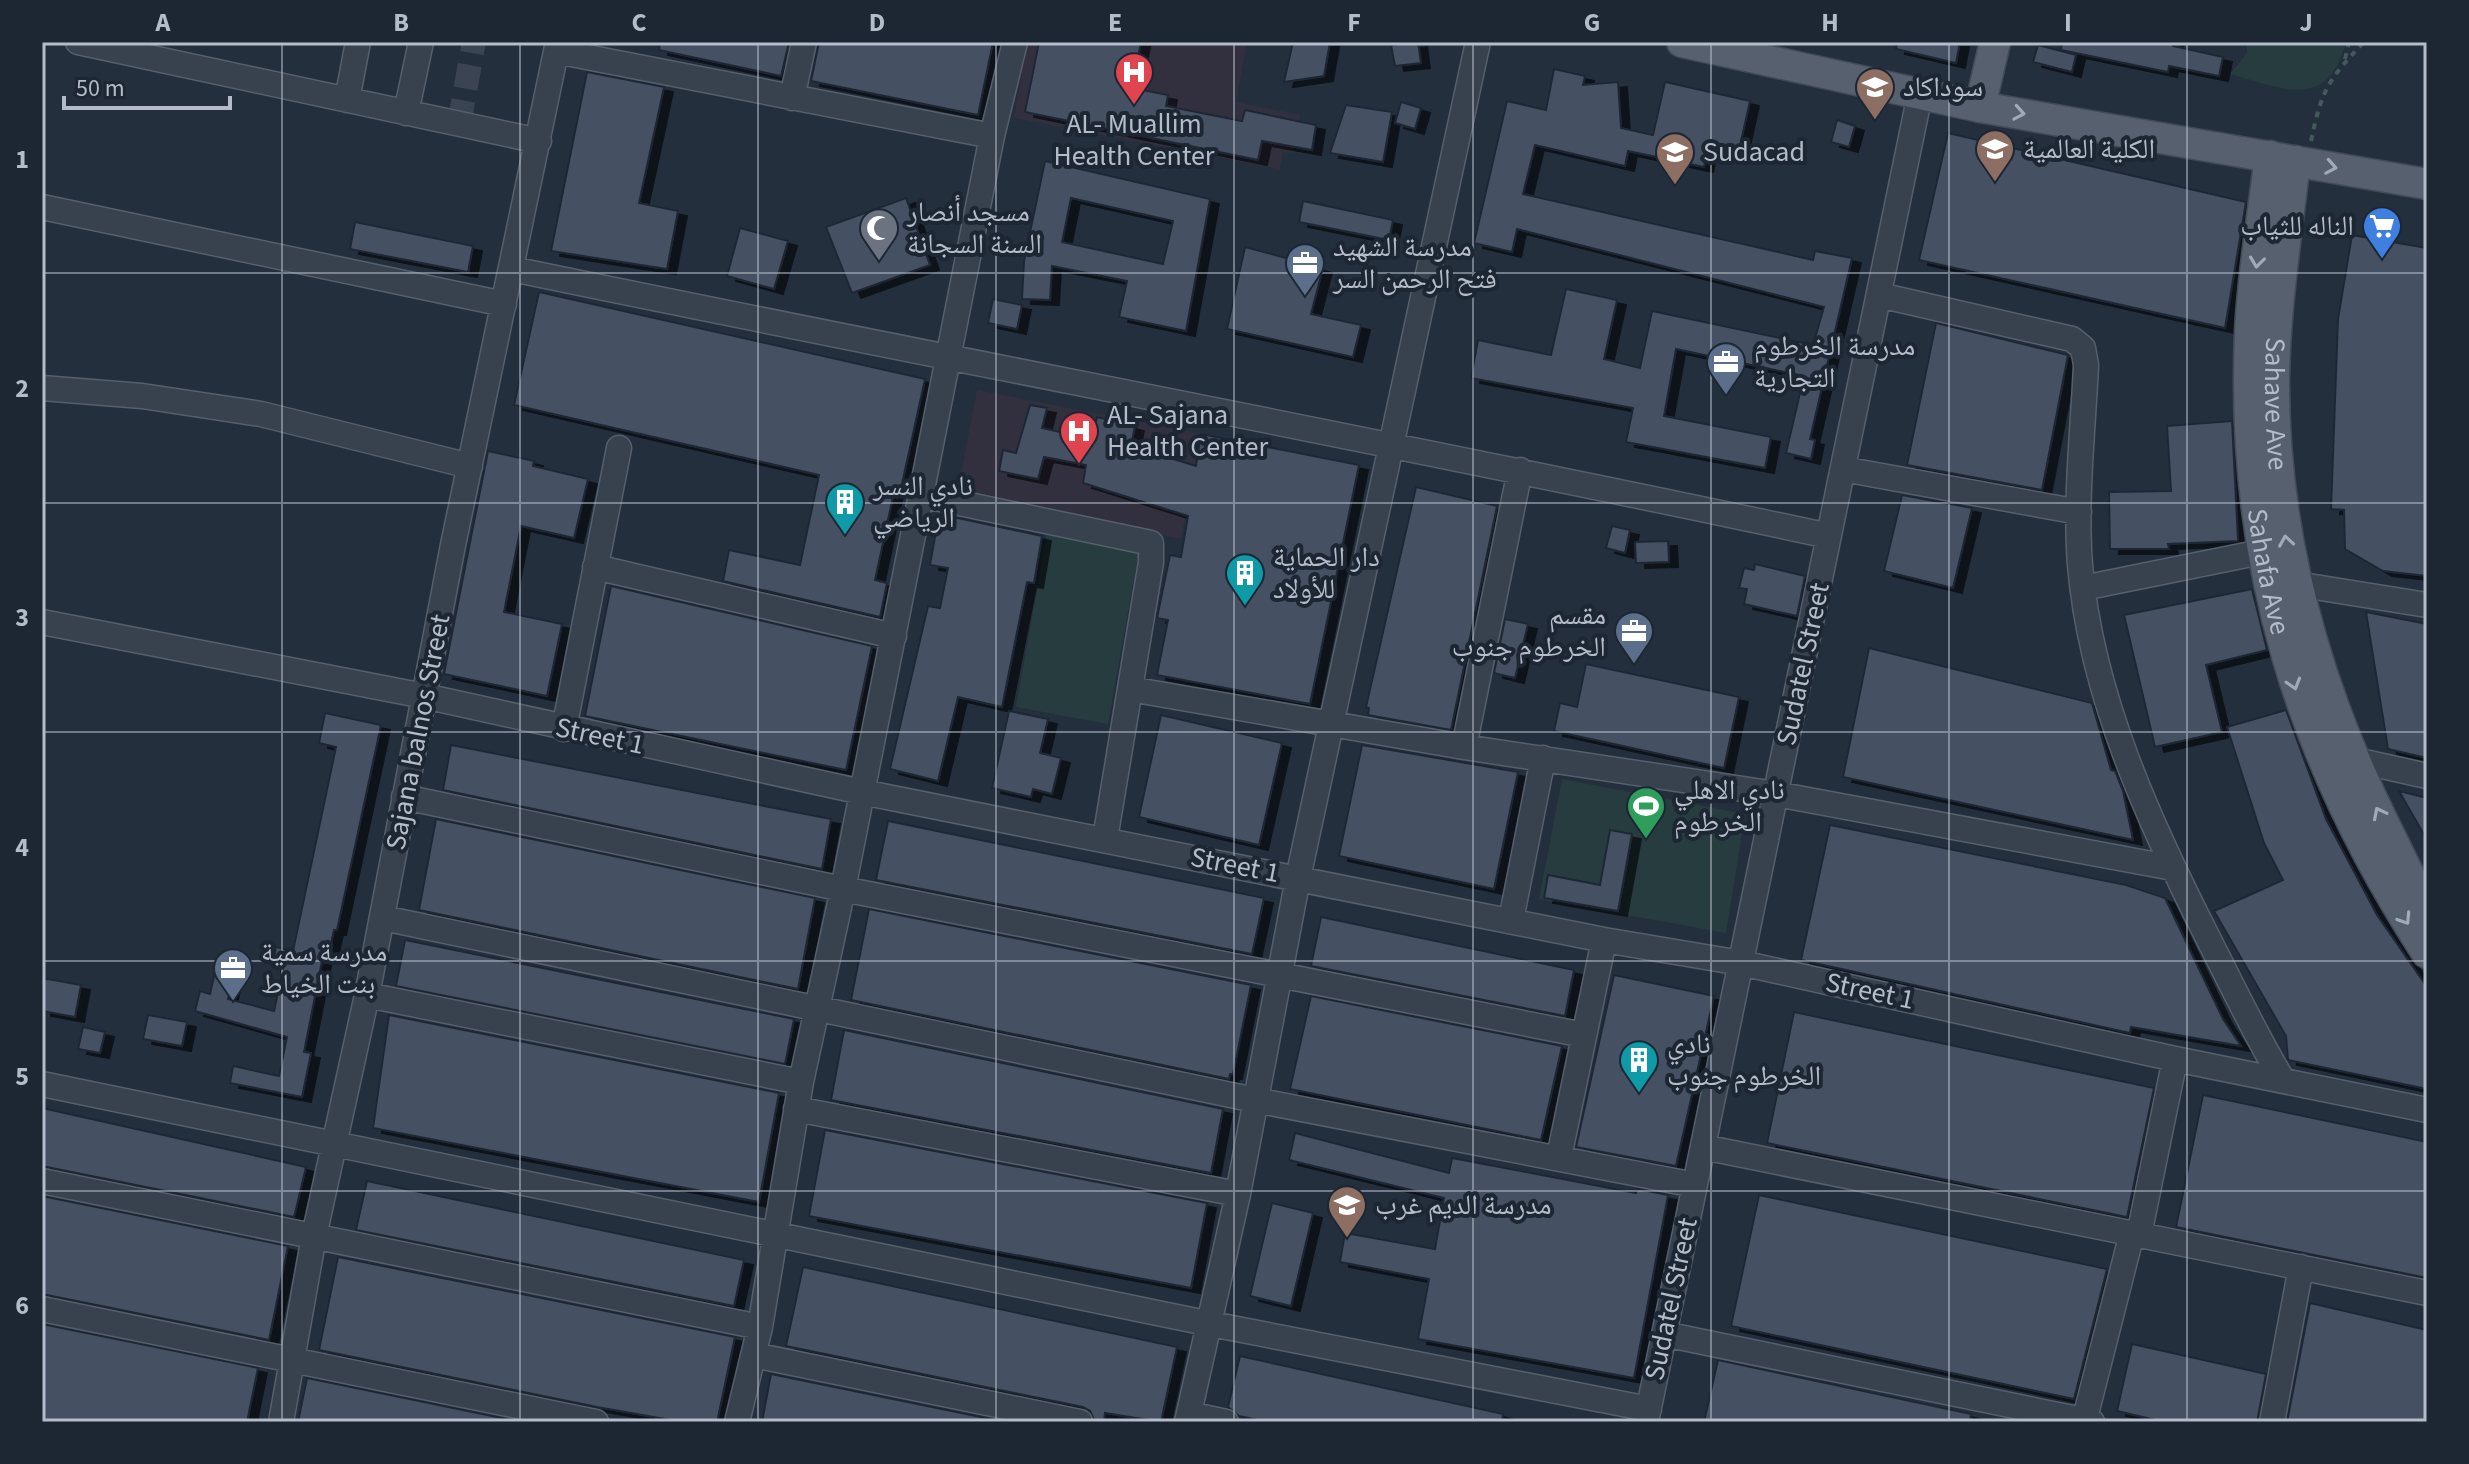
<svg xmlns="http://www.w3.org/2000/svg" width="2469" height="1464" font-family="'Source Sans 3','Noto Naskh Arabic',sans-serif">
<defs>
<filter id="shadow"><feDropShadow dx="9" dy="5" stdDeviation="0" flood-color="#0009"/></filter>
</defs>
<rect width="100%" height="100%" fill="#242f3e"/>
<path fill="#32303f" d="M1028,42H1247L1236,102L1300,115L1293,153L1283,152L1280,169L1014,118Z
M977,390L1201,434L1181,539L957,496Z"/>
<path fill="#263c3f" d="M2247,42H2346C2328,112 2282,88 2230,74L2247,53Z
M1048,528L1140,545L1108,724L1016,707Z
M1562,779L1745,814L1726,933L1539,899Z"/>
<path fill="#455162" stroke="#1f2835" stroke-width="2" fill-rule="evenodd" filter="url(#shadow)" d="M660,42H789L781,76L659,50Z
M819,42H993L978,115L811,81Z
M1039,42H1141L1132,88L1168,95L1166,106L1242,121L1245,110L1316,125L1312,150L1262,141L1258,160L1025,112Z
M1293,42H1330L1324,76L1284,82Z
M1418,42L1421,63L1395,66L1391,45Z
M1897,42H1960L1956,63L1896,49Z
M2062,42H2174L2173,46L2223,57L2219,76L2169,66L2168,72L2061,50Z
M2038,45L2076,55L2072,72L2033,62Z
M1554,69L1585,76L1583,85L1618,82L1621,128L1653,135L1665,82L1750,101L1739,150L1709,144L1704,167L1628,151L1625,166L1535,145L1523,194L1813,260L1815,251L1852,258L1810,439L1815,440L1811,459L1786,453L1804,376L1676,349L1664,416L1771,437L1765,468L1626,442L1633,408L1471,378L1478,340L1551,355L1566,289L1617,300L1604,359L1640,368L1652,311L1813,345L1824,307L1517,229L1512,252L1474,243L1507,101L1546,110Z
M587,72L664,87L639,203L678,211L667,269L551,251Z
M1401,102L1421,108L1415,129L1395,123Z
M1346,105L1392,112L1383,162L1330,153Z
M1837,120L1855,126L1849,147L1831,142Z
M1948,133L2246,202L2225,328L1919,260Z
M1045,161L1210,199L1186,331L1119,317L1127,281L1052,266L1050,300L1022,299L1024,261ZM1071,198L1173,221L1163,264L1062,242Z
M906,198L930,265L852,293L826,227Z
M1303,201L1393,220L1389,240L1299,222Z
M355,222L473,246L468,272L350,249Z
M740,228L788,241L774,289L727,276Z
M2352,235L2427,248V576L2383,571L2345,549L2344,510L2331,509L2338,319Z
M1245,247L1323,268L1311,314L1361,325L1353,357L1227,329Z
M539,292L925,379L900,493L894,492L875,580L887,583L880,617L723,581L729,550L800,565L819,475L514,405Z
M993,299L1022,305L1017,329L988,323Z
M1936,323L2068,355L2042,490L1907,465Z
M1030,405L1047,408L1042,428L1092,439L1097,417L1135,426L1131,446L1196,466L1201,434L1359,465L1310,704L1157,675L1168,620L1157,618L1170,555L1181,557L1188,516L1083,483L1086,465L1044,457L1038,479L999,471L1003,450L1016,453Z
M2232,421L2238,541L2168,544L2169,549H2110L2109,492L2171,491L2167,426Z
M488,451L534,461L533,466L588,479L574,538L521,526L504,612L562,624L547,696L444,674Z
M1416,487L1497,506L1451,730L1368,715L1369,708L1366,707Z
M1902,495L1972,508L1953,588L1884,571Z
M939,514L1042,536L1034,583L1027,582L1002,707L958,697L938,781L890,769L928,606L940,608L948,568L930,565Z
M1612,526L1630,530L1625,553L1606,548Z
M1668,541L1669,562L1636,563L1635,542Z
M1755,564L1805,576L1797,616L1744,604L1747,589L1739,588L1744,568L1754,570Z
M611,586L872,646L846,770L585,716Z
M2252,589L2267,650L2206,665L2222,732L2155,747L2124,615Z
M2366,612L2427,624V758L2388,749Z
M1505,619L1528,624L1515,678L1494,673Z
M1869,648L2092,703L2111,770L2115,771L2123,791L2133,840L1843,777Z
M1586,664L1739,697L1724,768L1554,731L1560,703L1577,707Z
M2286,710L2326,819L2377,915L2427,987V1089L2288,1060L2286,1036L2214,911L2283,880L2264,843L2227,727Z
M1009,711L1048,719L1040,753L1061,758L1052,794L1033,789L1031,797L992,788Z
M325,713L381,725L337,930H334L328,957L323,956L304,1052L311,1053L302,1097L230,1083L233,1066L279,1076L287,1037L195,1011L200,991L210,994L219,954L237,958L228,999L274,1011L283,969L272,967L276,947L293,951L336,747L319,743Z
M1161,715L1282,743L1259,845L1139,817Z
M451,745L831,819L822,869L443,790Z
M1362,745L1518,772L1494,889L1339,856Z
M2399,791L2427,798V840Z
M436,819L815,898L798,989L419,910Z
M888,821L1264,898L1252,954L876,880Z
M1830,825L2126,885L2165,898L2223,1019L2241,1046L2131,1027L2130,1033L1801,960Z
M1610,830L1632,834L1618,911L1544,898L1548,875L1600,885Z
M869,909L1251,985L1233,1074H1230L1229,1079L851,1000Z
M1321,917L1574,970L1565,1016L1311,966Z
M405,940L794,1019L785,1064L396,986Z
M1614,975L1714,996L1676,1166L1576,1147Z
M42,978L81,985L75,1017L42,1011Z
M1311,996L1562,1046L1541,1140L1290,1089Z
M1794,1012L2154,1088L2127,1217L1767,1143Z
M148,1015L187,1022L182,1046L143,1039Z
M389,1015L779,1093L759,1202L373,1128Z
M83,1027L105,1032L100,1053L78,1049Z
M844,1030L1223,1109L1211,1173L831,1100Z
M2203,1095L2427,1142V1278L2176,1227Z
M42,1108L306,1167L294,1217L42,1166Z
M825,1130L1207,1203L1191,1288L809,1216Z
M1295,1133L1449,1173L1452,1158L1636,1193L1637,1189L1668,1195L1634,1378L1418,1339L1429,1279L1340,1262L1345,1233L1435,1249L1444,1198L1289,1160Z
M367,1181L744,1260L734,1306L356,1230Z
M1759,1195L2107,1269L2074,1399L1731,1326Z
M42,1196L288,1246L269,1340L42,1294Z
M1272,1203L1313,1213L1291,1306L1250,1296Z
M338,1257L735,1337L717,1422H682L597,1407L319,1350Z
M803,1267L1177,1347L1161,1422L1105,1413L1104,1422H1095L1090,1411L1083,1407L786,1346Z
M2310,1303L2427,1330V1422H2287Z
M42,1324L258,1368L247,1422H42Z
M2132,1344L2266,1374L2257,1422H2164L2117,1411Z
M1240,1356L1503,1414L1502,1422H1267L1239,1416L1228,1407Z
M1718,1360L1971,1414L1970,1422H1704Z
M771,1374L1005,1422H762Z
M307,1378L521,1422H298Z"/>
<g fill="none" stroke-linecap="round" stroke-linejoin="round">
<path stroke="#3a4453" stroke-width="24" stroke-dasharray="24 12" stroke-linecap="butt" d="M459,124L474,42"/>
<g stroke="#565f6c" stroke-width="27">
<path id="minor" d="M78,42L539,141
M556,51L992,136
M792,98L804,42
M347,100L358,42
M406,113L421,42
M42,207L504,304
M512,269C951,360 1391,442 1829,536
M1879,295L2072,339L2083,348L2086,365C2083,431 2075,499 2080,565C2091,696 2150,824 2209,940C2233,987 2255,1034 2282,1079
M42,388L142,396L261,414L470,466
M1843,469L2079,512
M921,495L1151,543V562L1105,839
M595,567L894,636
M2296,584L2427,605
M2083,588L2261,552
M42,622L424,696L862,792L1604,940L1741,963L2175,1059L2427,1110
M1130,689L1464,747L1776,794L2173,868
M564,729L619,448
M1464,747L1520,470
M2351,759L2427,776
M404,797L843,889L1584,1035
M383,918L1255,1100L1695,1185
M1511,920L1543,758
M367,995L801,1082
M42,1084L1211,1324L1649,1409
M796,1109L1238,1194
M1703,1147L2427,1293
M1559,1157L1604,940
M42,1181L760,1327
M2139,1235L2175,1059
M42,1309L596,1422
M1664,1334L2092,1422
M754,1355L1080,1422
M1189,1414L1226,1422
M281,1422L314,1236L367,995L453,545L558,42
M737,1422L760,1327L801,1082L843,889L992,136L1015,42
M1187,1422L1238,1194L1298,878L1478,42
M1646,1422L1920,94
M2084,1422L2132,1233
M2272,1422L2301,1267"/>
</g>
<g stroke="#414a57" stroke-width="33">
<g id="major">
<path d="M1682,42L1980,107"/>
<path d="M1995,42L1980,107L2427,184"/>
<path id="s1" d="M2270,156C2263,214 2253,272 2250,331C2240,564 2300,758 2427,953"/>
<path id="s2" d="M2295,161C2287,233 2275,306 2274,378C2273,538 2317,690 2388,832C2401,857 2412,884 2427,908"/>
</g>
</g>
<path stroke="#44595c" stroke-width="4" stroke-dasharray="6 6" stroke-linecap="butt" d="M2345,59L2349,42
M2311,141C2322,89 2328,80 2364,42"/>
<use href="#minor" stroke="#38414e" stroke-width="24"/>
<use href="#major" stroke="#56606e" stroke-width="30"/>
</g>
<defs><path id="oneway-chevron" d="M-2-3.5L2.5 0L-2 3.5" fill="none" stroke-width="1.6" stroke-linecap="round" stroke-linejoin="round" transform="scale(2)"/></defs>
<g stroke="#a1aab7">
<use href="#oneway-chevron" transform="translate(2019 113) rotate(10)"/>
<use href="#oneway-chevron" transform="translate(2331 167) rotate(10)"/>
<use href="#oneway-chevron" transform="translate(2257 262) rotate(97)"/>
<use href="#oneway-chevron" transform="translate(2286 541) rotate(-99)"/>
<use href="#oneway-chevron" transform="translate(2294 684) rotate(73)"/>
<use href="#oneway-chevron" transform="translate(2379 813) rotate(-117)"/>
<use href="#oneway-chevron" transform="translate(2405 919) rotate(57)"/>
</g>
<path fill="none" stroke="#b4bcc9" stroke-width="2" stroke-opacity="0.55" d="M282,42V1422M520,42V1422M758,42V1422M996,42V1422M1234,42V1422M1473,42V1422M1711,42V1422M1949,42V1422M2187,42V1422M42,273H2427M42,503H2427M42,732H2427M42,961H2427M42,1191H2427"/>
<defs>
<g id="hospital-pin" transform="scale(2)"><path d="M0 17L-7.5 6A9.5 9.5 0 1 1 7.5 6Z" fill="#e0444e" stroke="#1d2633"/><path d="M-5-5h3v3.5h4V-5h3V5h-3V1.5h-4V5h-3Z" fill="#fff"/></g>
<g id="university-pin" transform="scale(2)"><path d="M0 17L-7.5 6A9.5 9.5 0 1 1 7.5 6Z" fill="#8d6e63" stroke="#1d2633"/><path d="M0-5L7-2L0 1L-7-2ZM-4 1L0 2.5L4 1V4Q0 6-4 4Z" fill="#fff"/></g>
<g id="school-pin" transform="scale(2)"><path d="M0 17L-7.5 6A9.5 9.5 0 1 1 7.5 6Z" fill="#8d6e63" stroke="#1d2633"/><path d="M0-5L7-2L0 1L-7-2ZM-4 1L0 2.5L4 1V4Q0 6-4 4Z" fill="#fff"/></g>
<g id="supermarket-pin" transform="scale(2)"><path d="M0 17L-7.5 6A9.5 9.5 0 1 1 7.5 6Z" fill="#3f7fe0" stroke="#1d2633"/><path d="M-6-5.5h2.5l.6 2H6L4.5 2H-2.5L-4.4-4H-6ZM-1.5 3.2a1.3 1.3 0 1 0 .1 0ZM3 3.2a1.3 1.3 0 1 0 .1 0Z" fill="#fff"/></g>
<g id="mosque-pin" transform="scale(2)"><path d="M0 17L-7.5 6A9.5 9.5 0 1 1 7.5 6Z" fill="#6b7280" stroke="#1d2633"/><path d="M3.5-4.9A6 6 0 1 0 3.5 4.9A5 5 0 1 1 3.5-4.9Z" fill="#fff"/></g>
<g id="office-pin" transform="scale(2)"><path d="M0 17L-7.5 6A9.5 9.5 0 1 1 7.5 6Z" fill="#5c6f8a" stroke="#1d2633"/><path d="M-6-3h4V-5.5h4V-3h4V5H-6ZM-1-4.5V-3h2v-1.5ZM-6 0V1H6V0Z" fill="#fff"/></g>
<g id="building-pin" transform="scale(2)"><path d="M0 17L-7.5 6A9.5 9.5 0 1 1 7.5 6Z" fill="#0f9aa8" stroke="#1d2633"/><path d="M-4-6H4V6H1V3H-1V6H-4ZM-2.5-4.3h1.7v1.8h-1.7ZM.8-4.3h1.7v1.8H.8ZM-2.5-1h1.7V.8h-1.7ZM.8-1h1.7V.8H.8Z" fill="#fff"/></g>
<g id="stadium-pin" transform="scale(2)"><path d="M0 17L-7.5 6A9.5 9.5 0 1 1 7.5 6Z" fill="#2e9e5b" stroke="#1d2633"/><path d="M0-5a6.5 5 0 1 0 0 10a6.5 5 0 1 0 0-10ZM-3.5-1.8h7v3.6h-7Z" fill="#fff"/></g>
</defs>
<g fill-rule="evenodd">
<use href="#hospital-pin" x="1134" y="72"/>
<use href="#university-pin" x="1875" y="87"/>
<use href="#university-pin" x="1995" y="149"/>
<use href="#school-pin" x="1675" y="152"/>
<use href="#supermarket-pin" x="2382" y="226"/>
<use href="#mosque-pin" x="879" y="228"/>
<use href="#office-pin" x="1305" y="263"/>
<use href="#office-pin" x="1726" y="362"/>
<use href="#hospital-pin" x="1079" y="431"/>
<use href="#building-pin" x="845" y="502"/>
<use href="#building-pin" x="1245" y="573"/>
<use href="#office-pin" x="1634" y="631"/>
<use href="#stadium-pin" x="1646" y="806"/>
<use href="#office-pin" x="233" y="968"/>
<use href="#building-pin" x="1639" y="1060"/>
<use href="#school-pin" x="1347" y="1205"/>
</g>
<g text-anchor="middle" dominant-baseline="central" stroke-width="8" stroke-linejoin="round" paint-order="stroke">
<g font-size="28" fill="#b4bcc9" stroke="#1d2633" text-anchor="start">
<text x="1903" y="87">سوداكاد</text>
<text x="1134" y="124" text-anchor="middle">AL- Muallim<tspan x="1134" dy="32">Health Center</tspan></text>
<text x="2023" y="149">الكلية العالمية</text>
<text x="1703" y="152">Sudacad</text>
<text x="907" y="212">مسجد أنصار<tspan x="907" dy="32">السنة السجانة</tspan></text>
<text x="2354" y="226" text-anchor="end">الناله للثياب</text>
<text x="1333" y="247">مدرسة الشهيد<tspan x="1333" dy="32">فتح الرحمن السر</tspan></text>
<text x="1754" y="346">مدرسة الخرطوم<tspan x="1754" dy="32">التجارية</tspan></text>
<text x="1107" y="415">AL- Sajana<tspan x="1107" dy="32">Health Center</tspan></text>
<text x="873" y="486">نادي النسر<tspan x="873" dy="32">الرياضي</tspan></text>
<text x="1273" y="557">دار الحماية<tspan x="1273" dy="32">للأولاد</tspan></text>
<text x="1606" y="615" text-anchor="end">مقسم<tspan x="1606" dy="32">الخرطوم جنوب</tspan></text>
<text x="1674" y="790">نادي الاهلي<tspan x="1674" dy="32">الخرطوم</tspan></text>
<text x="261" y="952">مدرسة سمية<tspan x="261" dy="32">بنت الخياط</tspan></text>
<text x="1667" y="1044">نادي<tspan x="1667" dy="32">الخرطوم جنوب</tspan></text>
<text x="1375" y="1205">مدرسة الديم غرب</text>
</g>
<g font-size="28" fill="#b4bcc9" stroke="#1d2633">
<text stroke="none"><textPath href="#s2" startOffset="244">Sahave Ave</textPath></text>
<text stroke="none"><textPath href="#s1" startOffset="418">Sahafa Ave</textPath></text>
<text transform="translate(1803 664) rotate(-78)">Sudatel Street</text>
<text transform="translate(418 732) rotate(-79)">Sajana balnos Street</text>
<text transform="translate(600 736) rotate(12)">Street 1</text>
<text transform="translate(1235 865) rotate(11)">Street 1</text>
<text transform="translate(1870 991) rotate(12)">Street 1</text>
<text transform="translate(1671 1299) rotate(-78)">Sudatel Street</text>
</g>
</g>
<rect width="2469" height="1464" fill="none" stroke="#1d2633" stroke-width="88"/>
<path d="M64 96v12h166v-12" fill="none" stroke="#b4bcc9" stroke-width="4"/>
<text x="76" y="96" font-size="24" fill="#b4bcc9" stroke="#1d2633" stroke-width="6" paint-order="stroke">50 m</text>
<rect x="44" y="44" width="2381" height="1376" fill="none" stroke="#b4bcc9" stroke-width="3"/>
<g font-size="26" text-anchor="middle" font-weight="bold" fill="#b4bcc9">
<text x="163" y="31">A</text>
<text x="401" y="31">B</text>
<text x="639" y="31">C</text>
<text x="877" y="31">D</text>
<text x="1115" y="31">E</text>
<text x="1354" y="31">F</text>
<text x="1592" y="31">G</text>
<text x="1830" y="31">H</text>
<text x="2068" y="31">I</text>
<text x="2306" y="31">J</text>
<text x="22" y="168">1</text>
<text x="22" y="397">2</text>
<text x="22" y="626">3</text>
<text x="22" y="856">4</text>
<text x="22" y="1085">5</text>
<text x="22" y="1314">6</text>
</g>
</svg>
